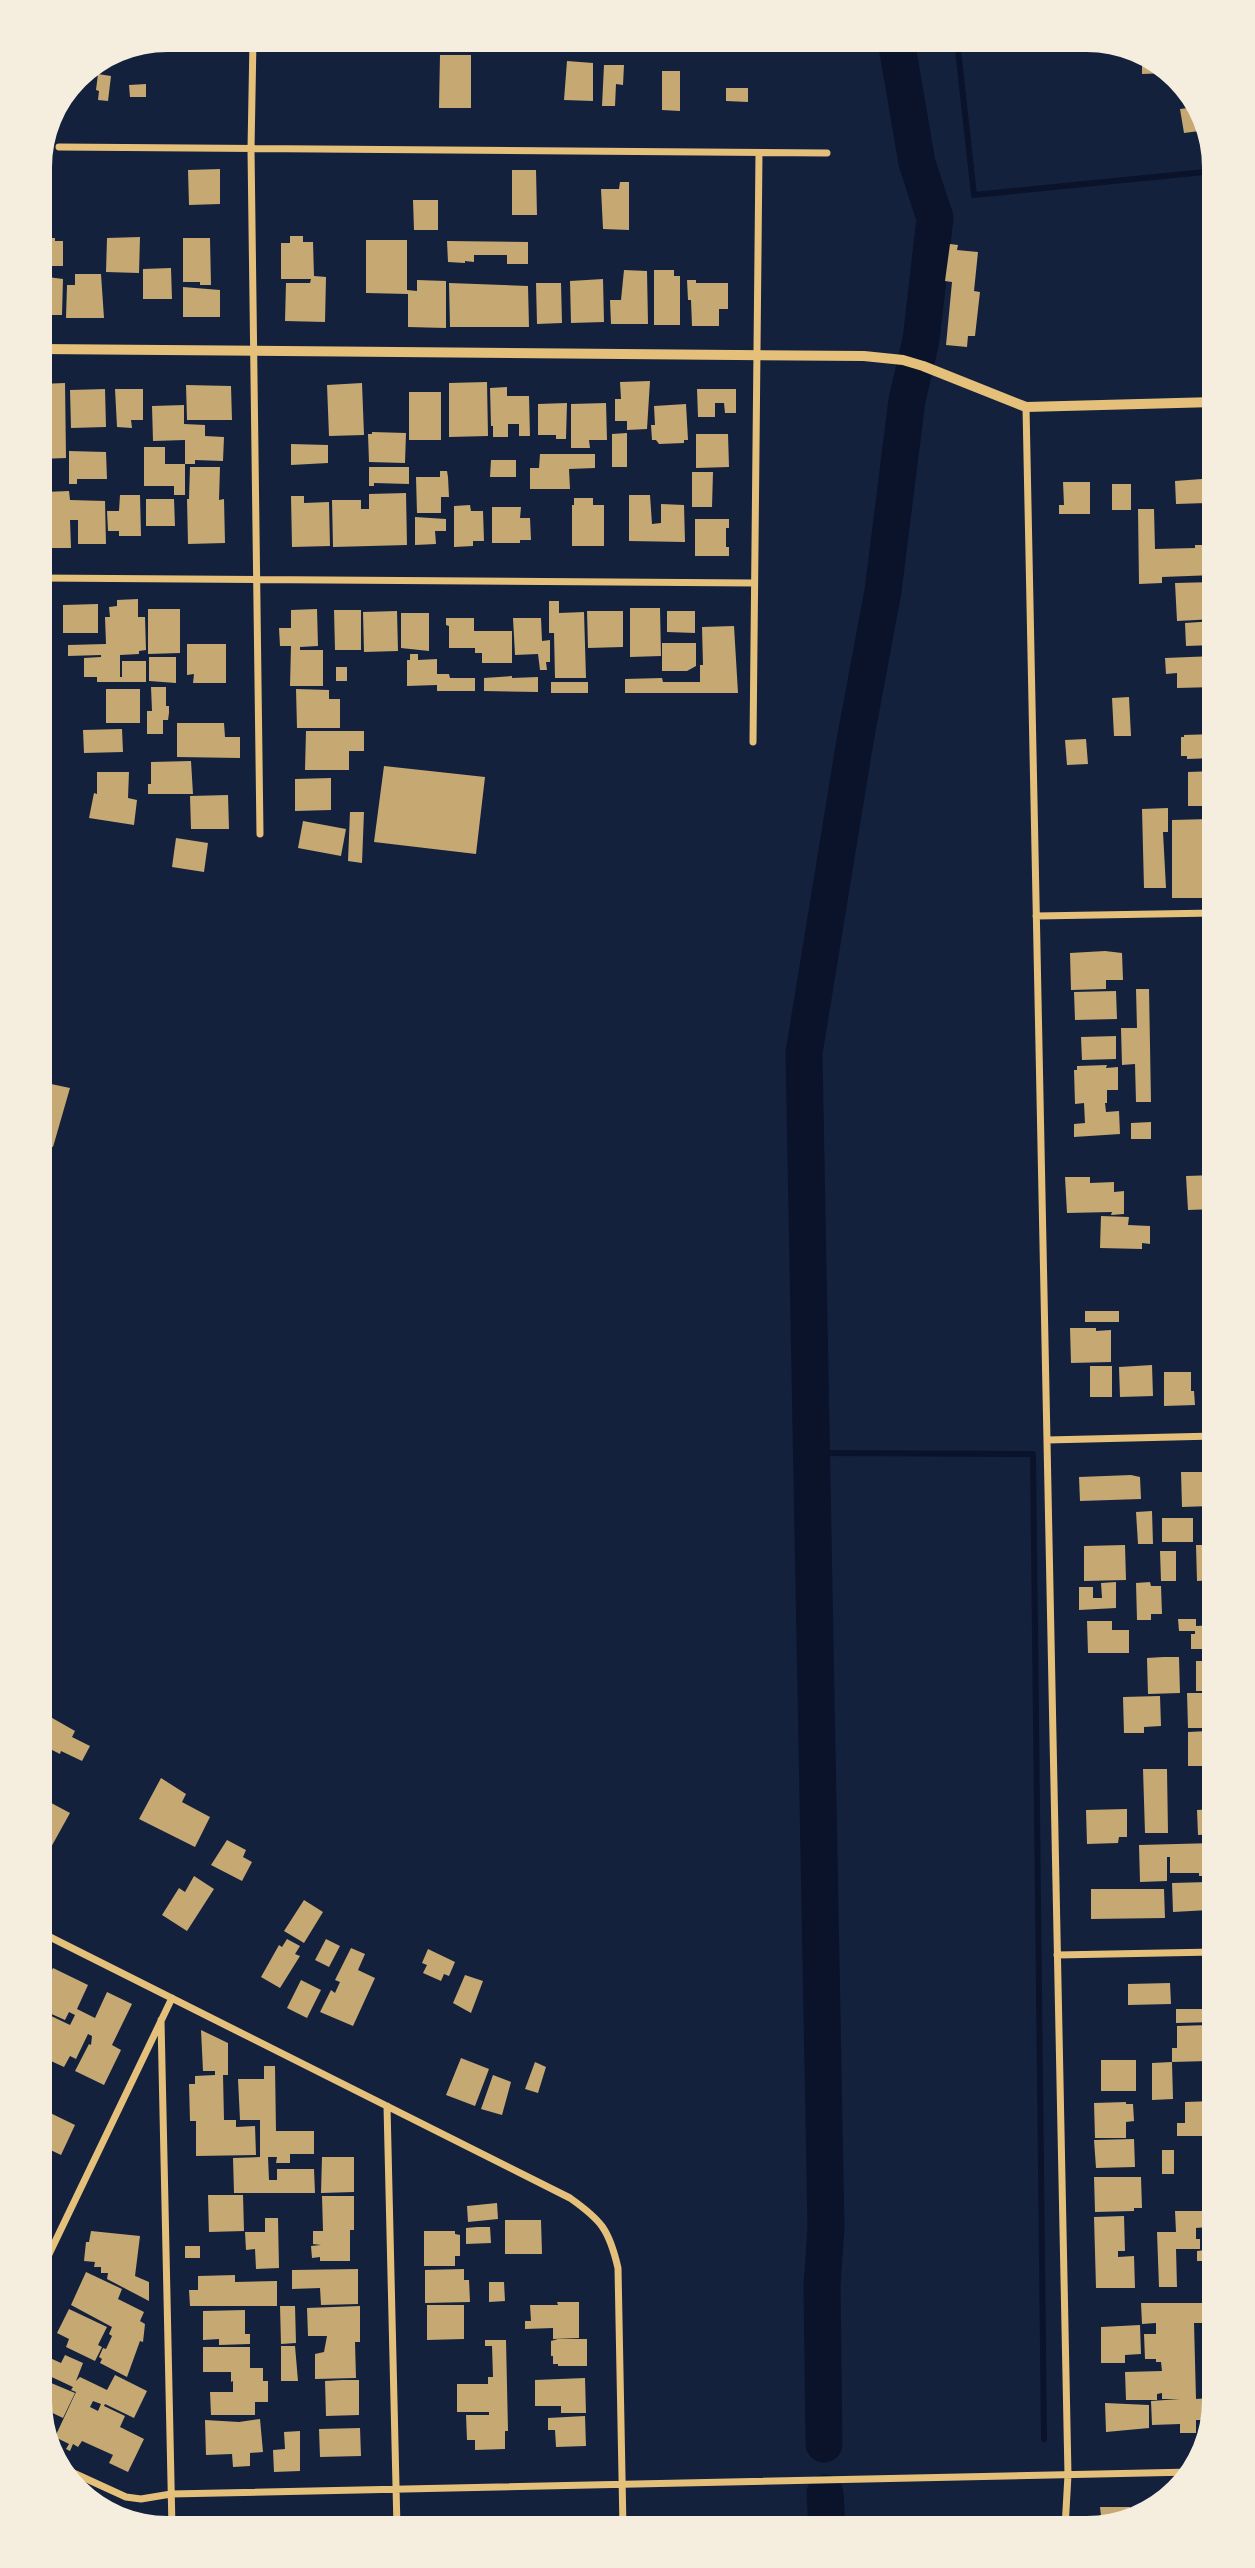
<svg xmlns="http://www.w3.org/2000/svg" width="1255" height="2568" font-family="'Fira Sans Condensed',sans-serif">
<rect width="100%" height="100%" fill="#14213d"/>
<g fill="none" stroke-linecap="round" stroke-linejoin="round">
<path stroke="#0b132b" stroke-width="6" d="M957,41L974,195L1215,171
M811,1453L1033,1454L1044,2439"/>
<path stroke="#0b132b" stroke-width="37" d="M824,2444L822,2285L826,2228L804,1053L855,741L883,591L907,400L921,340L935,218L917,163L896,40
M825,2493L827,2528"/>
</g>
<path fill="#c6a872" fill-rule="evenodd" d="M440,55H471V108H439Z
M1142,58L1165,66L1170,73L1142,74Z
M567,61L593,63V101L564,100Z
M604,65H624L623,85L616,84L615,106H602Z
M662,71H680V111L662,110Z
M98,74L111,76L108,101L98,100L99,91L96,90Z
M146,84V97H130L129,85Z
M726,88H748V102L726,101Z
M1196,107L1205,119L1207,130L1184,133L1180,109Z
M220,169V204L189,205L188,170Z
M512,170H536L537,215H512Z
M620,182H629V230L603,229L601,189H619Z
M413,200H438V230H414Z
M290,236H303V242H313L314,276L326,277L325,322L285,321L286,283H310L311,279H281V243H290Z
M140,237L139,273L106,272L107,238Z
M40,238H55V241H63V266H52V255H40Z
M183,238H210L211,285H200V282H183Z
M366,240H407V290L417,291V280L446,281V328L408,327V294L366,293Z
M447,241L528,242V264H507V255H474V262L465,261V263L448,262Z
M950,244L958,245L957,250L978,252L974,291L980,292L975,336H968L967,347L946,345L952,282L945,281Z
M171,268L172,299H143V269Z
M624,270L647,271L648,324H611L610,300H621Z
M654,270H674V276H680V325H654Z
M75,274H101L104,318H66L67,285H75Z
M40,276L63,279L62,315H40Z
M603,279L604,322L571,323L570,281Z
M687,280H696V283H728V309H719V326H692L691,300H688Z
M449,283L528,286L529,327H450Z
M536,283H561L562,323L537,324Z
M183,287L220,290V317H183Z
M650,381L647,429L627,430V421H615V399H621L620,382Z
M487,382L488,436L449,437V383Z
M65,383L66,458L40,459V384Z
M362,383L364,435L329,436L327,385Z
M186,385L231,386L232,420H187Z
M507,387V396H529L530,436H519V424H508V437H493V426H491L490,388Z
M105,389L106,427L71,428L70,390Z
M115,389H143V420H131L132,428L117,427Z
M697,389H736V413H725L724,403H715V417H698Z
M409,392H441V440H409Z
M567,403L566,439H556V435H538V404Z
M606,403L607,440H589L590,448H571V404Z
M686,404L688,440H684V443L659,444L656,440H652L651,425H655L654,406Z
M184,405V424L205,425V436L224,437L223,461L195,460V464H185V440L153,441L152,406Z
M372,432L406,433L405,463L369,462L368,434H372Z
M627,433V467H612V434Z
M696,434H728L729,467L696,468Z
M291,444L328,445V463L291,465Z
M144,447H165V464H185V495H174V486H144Z
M69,451L106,452L107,479H77V484H69Z
M540,454H595V468L569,469L570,489H530V468H539Z
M491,460H516V477H490Z
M190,467H220L219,500L224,499L225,543L188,544L187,499H189Z
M369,467H409V484L374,483V486H369Z
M440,471H447L448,477L449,497H441V513H417L416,477H440Z
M692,472H713L712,507H692Z
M1215,478V508H1207V503L1176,504L1175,481Z
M1063,482H1090V514H1059V505H1064Z
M1112,484H1131V510H1112Z
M69,491L70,500L105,501L106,544H78V520H70L71,548H42V507H46L45,492Z
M406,493L407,545L333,547L332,500H361V509H369V494Z
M120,495H140L141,536H119V531H108L107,511H119Z
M629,495H650L652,524L661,523V504L684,505L685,542L629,541Z
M291,496H304V503L329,502L330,546L292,547Z
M574,498H593V505H604V546H572V505H574Z
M146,499H174L175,526H146Z
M470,505L471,511H483L484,541H473V546L454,547V506Z
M492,507H521L520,518H530L531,540H520V543H492Z
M1138,509H1154L1155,549L1195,548V545H1213L1215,575L1162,577V583L1139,584Z
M415,517L446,519V531H435L436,544L415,545Z
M695,519H729V528H726V547H729V556H695Z
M1215,582V619L1177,621L1175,583Z
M138,599V617H145L146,650L139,651V654L120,655V677H122V661H146V682H97V677H84V658L101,657V655L68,656V645L106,644L105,617H110L109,607L117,606V600Z
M549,601H559V613L584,612L586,678H555L554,633H549Z
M98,604V633H63V605Z
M630,608H660L661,656L630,657Z
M148,609H180V653L148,654Z
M317,609L318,646L300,647V650H323V686H290L291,646H280L279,628H291V610Z
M334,610H361V650H335Z
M397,611L398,651L364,652L363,612Z
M587,611H623V647L588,648Z
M667,611H695V633L667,632Z
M401,613H429V651L401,648Z
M446,618H474V631H512V663H482V653H475V648H449V626L446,625Z
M513,618H541L542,641L550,640V662H546L547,670H540L538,654L515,655Z
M1215,621V645L1186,646L1185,623Z
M734,626L738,693H625V679L662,678L663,682H700V665H703L702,627Z
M662,643H696V666L687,671H662Z
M187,644H226V683H193L194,674L187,675Z
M410,654H418V660L437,659V674H449L450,678H475V691H437V685L407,686V660H410Z
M1215,656V687L1177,688V673L1166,674L1165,658Z
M149,657H176V683L149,681Z
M336,667H347V681H336Z
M512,676V678L538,677V692L484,691V678Z
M551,682H588V693H551Z
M151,687H166V706H169V713L168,720H163V734H147V711H152Z
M106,689H140V723H106Z
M296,689L329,690V699H340V728H297Z
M1129,697L1131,736H1114L1112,698Z
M177,723H224L225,737H240V758L177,757Z
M122,729L123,752L84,753L83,730Z
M306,731H364V751H349V770H305Z
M1215,734V758L1187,759V756H1181V737H1184V735Z
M1086,739L1088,764L1067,765L1065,740Z
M191,761L193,794H148V784H151V762Z
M384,766L485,777L476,854L374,842Z
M1215,771V798H1204L1203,806H1188V772Z
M97,772H129L128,798L137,800L134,825L89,818L94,793L97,794Z
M331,778V810L295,811V779Z
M228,795L229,829H191L190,796Z
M1168,808V832H1163L1166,888H1144L1142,809Z
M350,812H364L362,863L348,861Z
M1210,819L1211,844H1215V856H1211V898H1172V820Z
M303,821L346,829L341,856L298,848Z
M176,838L208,843L204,872L172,867Z
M1105,951L1122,953L1123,980H1106V989L1071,990L1070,953Z
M1136,989H1149L1151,1102H1136L1135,1064L1122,1065L1121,1028H1137Z
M1116,991L1117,1019L1075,1020L1074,992Z
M1116,1036V1059L1082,1060L1081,1037Z
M1107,1065L1106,1068L1118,1067V1090H1107V1103H1105L1106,1112L1119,1111L1120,1134L1074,1137V1124L1085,1123L1084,1103L1075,1104L1074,1070H1077V1066Z
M51,1084L70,1088L53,1147L40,1144V1086L50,1088Z
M1151,1122V1139H1131V1123Z
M1215,1175V1209L1188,1210L1186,1176Z
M1065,1177H1090V1183L1114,1182V1192L1124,1191V1214L1111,1215L1112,1212L1067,1213Z
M1101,1216L1129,1217L1128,1225L1150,1226V1244L1142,1243V1249L1100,1248Z
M1085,1311H1119V1322H1085Z
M1070,1328H1096V1331L1111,1330V1362L1071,1363Z
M1152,1365L1153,1396L1120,1397L1119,1367Z
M1090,1366H1112V1397H1090Z
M1164,1372H1191V1391H1194L1195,1405L1164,1406Z
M1181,1472H1211V1474H1215V1502H1211V1506L1182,1507Z
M1131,1475L1140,1477L1141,1499L1080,1501L1079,1477Z
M1152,1511L1153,1544H1138L1136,1512Z
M1162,1518H1193V1542H1162Z
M1125,1545L1126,1580L1084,1581V1546Z
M1196,1545H1215V1580L1197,1581Z
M1160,1551H1176V1581H1161Z
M1116,1582V1608L1079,1610V1587H1093V1598H1102L1101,1583Z
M1150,1582L1151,1586H1161L1162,1614H1151V1620H1137L1136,1583Z
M1207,1582H1215V1611H1207Z
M1178,1619H1196V1626L1215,1625V1654H1202V1649H1191V1634H1195V1631H1179Z
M1087,1621H1112V1630H1129V1653H1088Z
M1163,1657H1179L1180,1693L1148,1694L1147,1658Z
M1196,1661H1215V1691H1196Z
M1187,1693H1204V1699H1215V1728H1188Z
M1160,1696L1161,1726L1144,1727V1733H1124L1123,1697Z
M40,1711L75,1731L72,1737L90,1746L82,1761L61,1751L60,1754L46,1747L43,1751L40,1750Z
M1208,1731V1739H1215V1766H1188V1732Z
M1143,1769H1167L1168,1833H1145Z
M1212,1774H1215V1799H1212Z
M161,1778L186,1794L182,1802L210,1817L195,1847L139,1819Z
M40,1797L70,1813L40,1867Z
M1127,1809V1837H1119L1118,1843L1087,1844L1086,1810Z
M1215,1809V1834L1198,1835L1197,1810Z
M227,1840L246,1850L243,1857L252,1862L242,1881L211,1865Z
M1215,1843V1876H1199V1873H1170V1857H1167V1881L1140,1882L1139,1845Z
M194,1876L214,1889L187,1931L162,1915L179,1888L185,1892Z
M1208,1882L1209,1910L1173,1912L1172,1883Z
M1091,1889H1164L1165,1918L1091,1919Z
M304,1900L323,1912L304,1943L284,1931Z
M287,1939L300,1946L295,1954L300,1956L280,1988L261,1977L279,1945L282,1947Z
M326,1939L340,1946L329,1967L315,1960Z
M351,1948L365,1954L358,1970L375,1978L353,2026L320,2012L331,1990L335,1993L340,1982L335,1980Z
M428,1949L455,1962L449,1976L444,1974L441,1981L423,1973L427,1965L422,1963Z
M53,1968L88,1985L77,2009L95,2018L107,1992L132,2004L112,2045L121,2050L104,2085L75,2071L89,2044L91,2045L92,2036L88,2034L76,2059L70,2056L64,2067L40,2056V2023L45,2013L70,2025L75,2015L69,2012L65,2020L40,2009V1970L47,1973L42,1984L45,1985Z
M465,1975L483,1981L471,2013L453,2003Z
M301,1980L321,1990L307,2018L287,2008Z
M1170,1983L1171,2004L1128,2005V1984Z
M1176,2009H1215V2022L1176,2023Z
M1209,2025V2061L1172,2062V2048H1177V2026Z
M201,2030L228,2043V2075H223L224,2120H236V2127L255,2126L256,2155L196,2156V2121H190L189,2084H195V2076L215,2075V2071H203Z
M461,2058L489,2069L475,2106L446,2095Z
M1101,2060H1136V2091H1101Z
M535,2062L546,2067L538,2093L525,2089Z
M1172,2062L1173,2099L1152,2100V2063Z
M264,2066H275L276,2131H314V2154H290V2163H276L277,2157H268L269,2180H277V2169H314L315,2193H234L233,2158L260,2157V2120H240L238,2079H264Z
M1215,2069V2098H1211L1210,2081H1205V2072Z
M493,2075L511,2082L502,2115L481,2109Z
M1215,2101V2136H1177V2123H1185V2102Z
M1126,2102V2104H1133L1134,2121L1126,2122V2138H1095L1094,2103Z
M40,2108L75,2125L61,2155L40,2145Z
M1134,2139L1135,2167L1096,2168L1094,2140Z
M1212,2139H1215V2172H1212Z
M1162,2150H1174V2174H1162Z
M322,2157H354V2192L321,2193Z
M1094,2177H1141L1142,2208H1134V2211L1095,2212Z
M1211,2179H1215V2191H1211Z
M208,2195H243L244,2231L209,2232Z
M322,2196H354V2230H350V2261H320V2257L312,2258L311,2246L321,2245L313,2244V2231H323Z
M497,2203L498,2219L468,2222L467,2206Z
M1175,2211H1207L1208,2227L1196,2228V2239H1200V2249H1176L1177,2287H1159L1157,2232H1176Z
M1124,2216L1125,2251H1118V2257L1134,2256L1135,2288H1096L1094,2217Z
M265,2218H278L279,2268L256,2269L255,2249L246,2250L245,2232H265Z
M505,2220H541L542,2254H505Z
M477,2227H490L491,2243L466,2244V2228Z
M91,2231L140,2236L135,2276L149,2282V2301L107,2279L108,2273H101V2267H94L95,2262L84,2261L86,2242H89Z
M424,2231H455V2234L460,2235V2256H455V2266H424Z
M185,2246H200V2258H185Z
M1205,2250H1215V2277H1206L1205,2261H1197V2251Z
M358,2269V2304L321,2305L320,2288L292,2289V2270Z
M464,2269V2280H469L470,2302L425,2303V2270Z
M86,2272L122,2289L118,2299L144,2312L140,2321L145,2324L143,2342L140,2341L127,2377L100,2363L102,2359L99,2357L103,2348L106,2349L112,2336L109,2334L112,2327L71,2305Z
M235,2275V2282L277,2281V2306H190L189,2290H198V2276Z
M489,2282H504L505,2301L489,2302Z
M557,2302H579V2338L553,2339V2328L525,2329V2321H531L530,2305H558Z
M1141,2303H1212V2323H1194L1196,2399L1210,2398L1209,2420H1196V2433H1180V2424L1152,2425L1151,2401L1180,2399H1162V2393L1157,2394V2400H1126L1125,2372L1162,2371L1161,2362H1156V2359H1145L1144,2334H1156V2323L1142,2324Z
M427,2305H464V2339L427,2340Z
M280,2306H295L296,2343L281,2344Z
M360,2306V2342H355L356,2378L315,2379V2354L324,2352L327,2336H308L307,2308Z
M69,2309L107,2327L98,2345L102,2347L95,2361L66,2347L69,2339L57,2333Z
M245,2310V2334H250V2344L219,2345V2339L203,2340V2311Z
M1140,2325L1141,2354L1125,2355V2363H1101V2327Z
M558,2339H587V2366H558V2364H553V2356H551V2341Z
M485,2340H506L508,2431H505V2449L475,2450V2440H467L466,2415H489V2412H457V2384H488V2377H493L492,2346H485Z
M281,2346H295L298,2381H281Z
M203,2347H250V2368H263V2381H268V2402H255V2415H211L210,2392H233V2381L231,2382V2372H203Z
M65,2355L83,2363L76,2381L80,2377L107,2390L115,2375L147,2391L134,2418L105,2404L104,2406L125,2416L120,2427L144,2439L128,2472L109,2463L113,2455L82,2441L78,2447L73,2444L70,2451L66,2449L69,2444L55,2437L76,2392L71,2390L73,2387L43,2373L50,2358L61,2363ZM93,2401L101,2404L98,2411L90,2407Z
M1204,2366H1215V2389H1205Z
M585,2378L586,2413H561V2406H535V2380Z
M44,2380L75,2393L63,2418L42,2408L40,2388Z
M342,2380H359V2415L326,2416L325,2381Z
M1105,2403L1149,2405V2428L1106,2432Z
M585,2416L586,2446L556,2447L555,2430H548V2418Z
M260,2419L263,2452L250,2453V2466L233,2467L232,2454L206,2455L205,2420L239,2422Z
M360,2428L361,2456L320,2457L319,2429Z
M300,2431V2471L274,2472L273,2450L285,2449L284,2432Z
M1144,2501H1157L1144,2511Z
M1100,2507H1130L1131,2519L1102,2525Z
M457,2517L487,2518L486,2528H457Z
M429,2519L454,2520V2528H428Z
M538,2521H548V2528H510V2524H538Z"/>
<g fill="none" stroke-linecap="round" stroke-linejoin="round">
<path stroke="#e5c07b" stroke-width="7" d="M253,40L251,149L260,834
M59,147L827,153
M1026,407L1068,2475L1065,2528
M40,578L754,583
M753,742L759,153
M1036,916L1215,913
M1047,1440L1215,1436
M40,1932L570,2198C601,2220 609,2229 618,2268L623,2528
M1057,1955L1215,1952
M161,2020L172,2528
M387,2106L397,2528
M40,2273L172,1998
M67,2470L126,2497L141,2499L171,2494L1192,2472"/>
<path stroke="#e5c07b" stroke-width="10" d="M40,349L864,356L903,360L923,366L1026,407L1215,402"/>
</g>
<path d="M0 0H1255V2568H0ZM167 52H1087A115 115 0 0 1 1202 167V2401A115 115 0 0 1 1087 2516H167A115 115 0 0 1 52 2401V167A115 115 0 0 1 167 52Z" fill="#f5edde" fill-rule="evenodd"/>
</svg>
